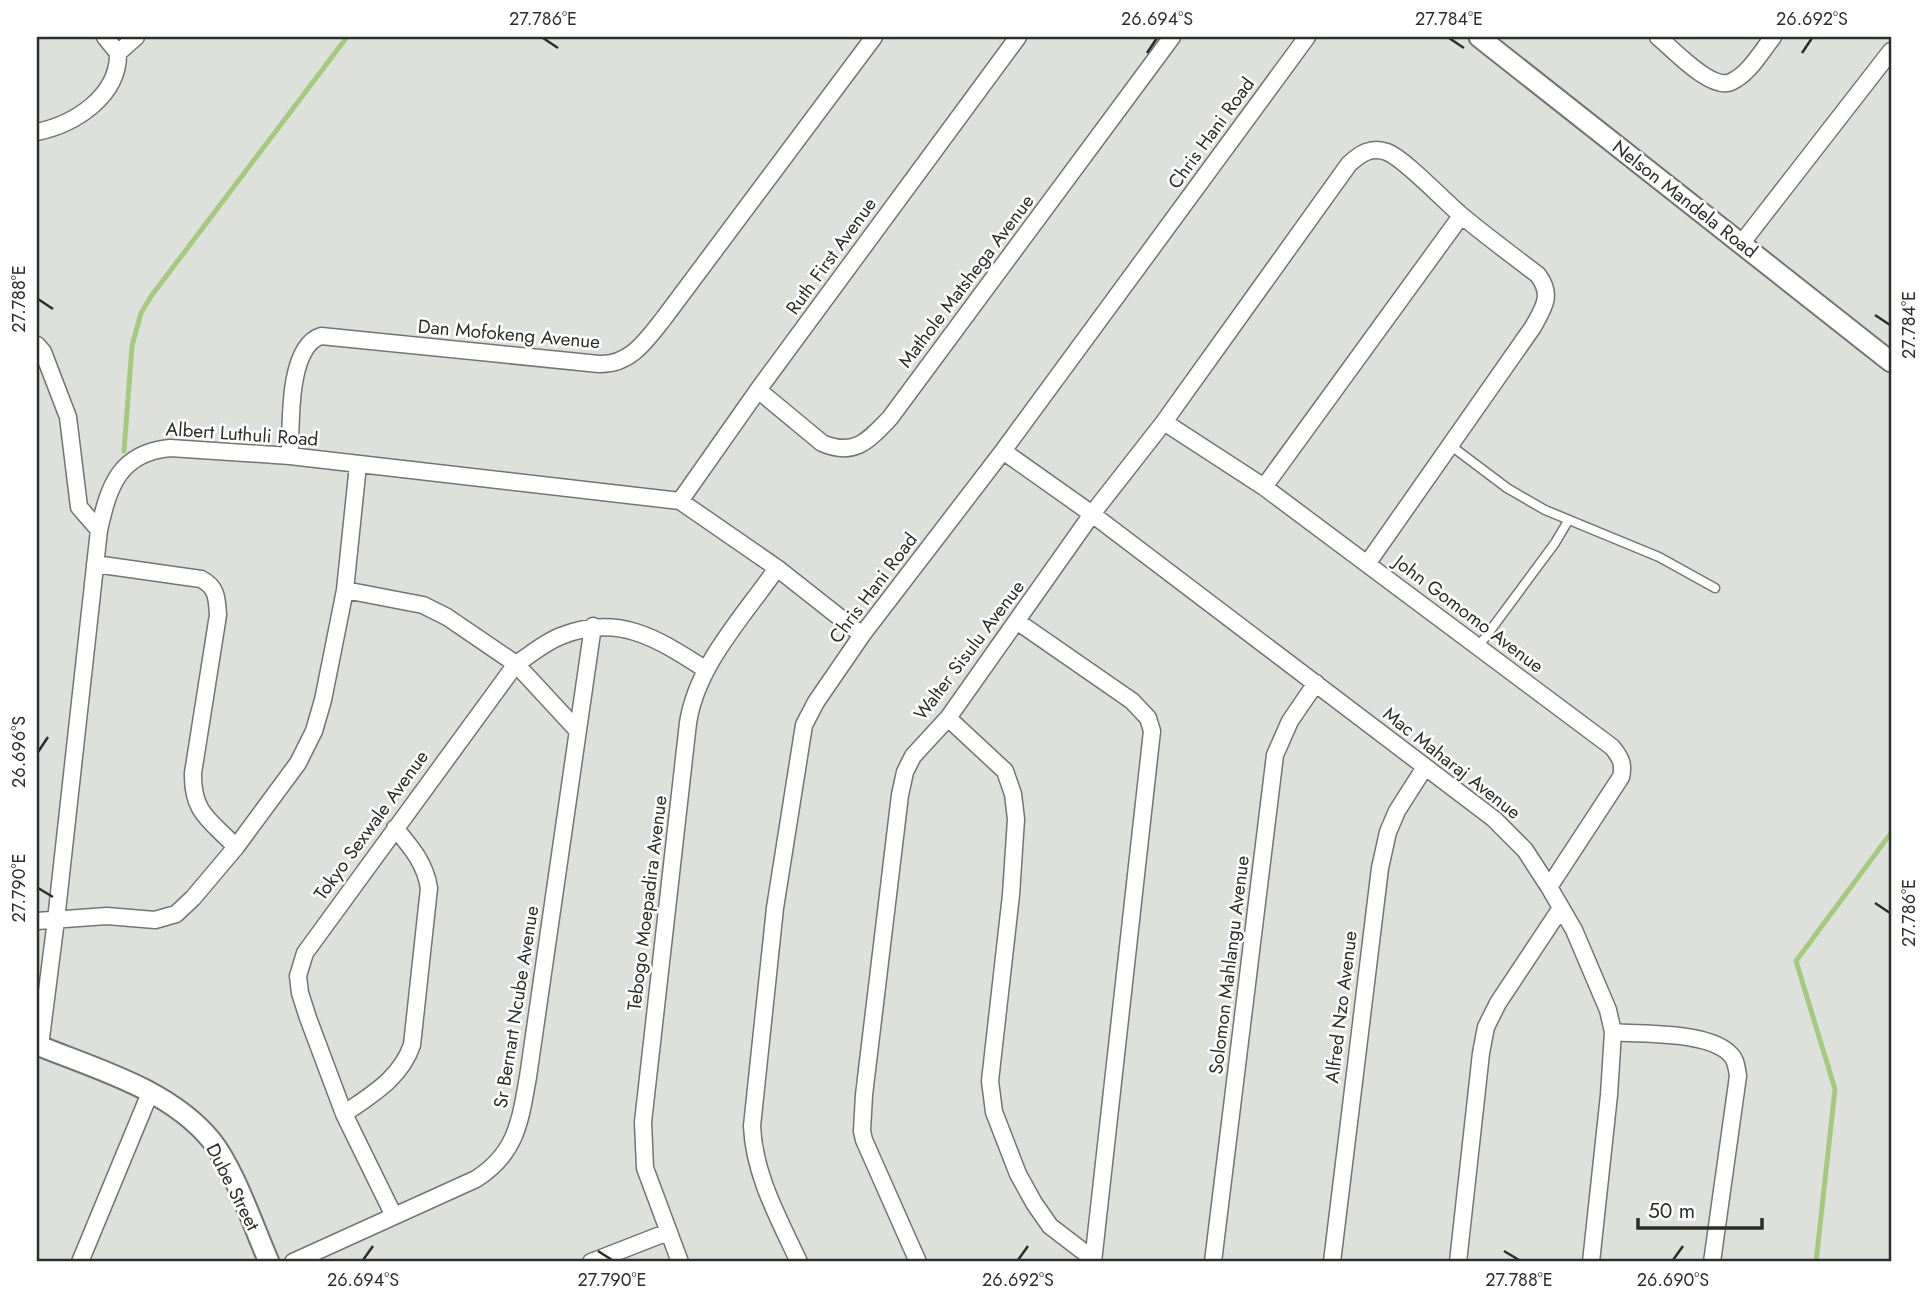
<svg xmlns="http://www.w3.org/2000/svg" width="1928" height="1299" font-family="Jost,sans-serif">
<rect width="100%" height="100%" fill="#dee1db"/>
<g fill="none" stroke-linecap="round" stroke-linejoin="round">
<path stroke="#a4cb7c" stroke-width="5" d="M124,451L132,346L141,313L152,295L347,37
M1816,1262L1835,1089L1796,961L1891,833"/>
<g stroke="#737570" stroke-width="11">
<path id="service" d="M1450,445L1507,488L1545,510L1659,557L1715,588
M1478,647L1555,543L1568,521"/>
</g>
<g stroke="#737570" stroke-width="19">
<path id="minor" d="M105,37L118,53
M1658,37C1673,49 1711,91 1731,82C1749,74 1761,52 1773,37
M37,132C75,124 119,96 118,53L136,37
M1741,244L1891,51
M37,345L43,352L68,417L79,507L99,530
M758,390L822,443C854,457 868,441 890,418L1172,37
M1164,422L1264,487L1612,747C1621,758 1624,764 1621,777L1549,887
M1003,451L1092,514L1494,819L1525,850L1549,887L1574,930L1608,1010L1613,1032L1609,1095L1591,1262
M290,456C291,426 287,347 321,336L599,364C630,365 646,341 664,318L874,37
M1264,487L1461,216
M680,501L758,390L1018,37
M95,564L201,579C217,587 217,599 218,615L193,773C192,813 210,820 236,847
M345,590L423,605L447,617L516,664L578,731
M1018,622L1132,701L1148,718L1152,731L1093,1262
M948,718L1005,771L1013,794L1016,819L1011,895L990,1081L994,1112L1018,1174L1034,1203L1050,1226L1093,1259
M37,921L107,916L155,920L176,914L193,898L236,847L298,763L314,731L323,700L345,590L358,465
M1613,1032C1644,1035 1710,1031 1731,1055C1736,1060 1737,1069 1738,1076L1712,1262
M40,1046L56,920L99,530C109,486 119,453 170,448L290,456L680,501L777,568L862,635
M344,1114C372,1094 400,1079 412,1045L429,888C425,863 411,847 395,828
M394,1216L344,1114L308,1018L300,993L298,976L305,953L516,664C530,655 545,642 561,636C619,613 658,639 705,669
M80,1262L150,1093
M293,1262L476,1179C517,1153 520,1121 528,1077L593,626
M591,1262L668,1232
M680,1262L645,1168L643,1122L688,723C697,664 744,616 777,568
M799,1262C779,1219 754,1175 752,1126L775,908L804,725L816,702L862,635L1003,451L1307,37
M918,1262L864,1140L862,1131L864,1095L900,795L905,772L913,756L948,718L1092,514L1164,422L1349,164C1360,154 1371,146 1387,152C1405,159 1444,201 1461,215C1486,236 1512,255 1538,275C1553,295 1544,307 1533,327L1367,564
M1213,1262L1275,755L1290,721L1316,683
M1332,1262L1380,868L1388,832L1397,811L1425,767
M1458,1262L1481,1053L1486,1027L1498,1003L1561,908"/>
</g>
<g stroke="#737570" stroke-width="23">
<path id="tertiary" d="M1479,37L1891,362
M37,1045C96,1069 169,1089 211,1140C234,1168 254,1228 269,1262"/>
</g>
<use href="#service" stroke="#fff" stroke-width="8"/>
<use href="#minor" stroke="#fff" stroke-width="16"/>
<use href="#tertiary" stroke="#fff" stroke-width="19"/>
</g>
<path fill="none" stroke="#2c2e2b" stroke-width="2.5" d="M543,38L558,48M1449,38L1464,48M1147,53L1157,38M1802,53L1812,38M38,299L53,309M1875,315L1890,325M38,752L48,737M38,888L53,897M1875,903L1890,913M598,1251L612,1260M1504,1251L1519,1260M363,1260L373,1246M1018,1260L1028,1246M1673,1260L1683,1246"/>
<g text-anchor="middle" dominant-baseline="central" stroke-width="5" stroke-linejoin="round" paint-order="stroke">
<g font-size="19" fill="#2c2e2b" stroke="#fff">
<text transform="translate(1211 133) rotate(-54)">Chris Hani Road</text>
<text transform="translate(1685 199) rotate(38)">Nelson Mandela Road</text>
<text transform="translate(831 256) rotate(-54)">Ruth First Avenue</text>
<text transform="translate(966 281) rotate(-53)">Mathole Matshega Avenue</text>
<text transform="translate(509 334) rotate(5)">Dan Mofokeng Avenue</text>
<text transform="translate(242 434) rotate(4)">Albert Luthuli Road</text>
<text transform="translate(873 588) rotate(-53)">Chris Hani Road</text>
<text transform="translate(1469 614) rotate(37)">John Gomomo Avenue</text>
<text transform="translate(969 650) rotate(-53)">Walter Sisulu Avenue</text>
<text transform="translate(1452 763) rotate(38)">Mac Maharaj Avenue</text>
<text transform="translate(371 825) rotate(-54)">Tokyo Sexwale Avenue</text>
<text transform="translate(647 903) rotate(-83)">Tebogo Moepadira Avenue</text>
<text transform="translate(1229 965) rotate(-83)">Solomon Mahlangu Avenue</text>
<text transform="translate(516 1007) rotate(-81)">Sr Bernart Ncube Avenue</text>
<text transform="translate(1341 1007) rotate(-83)">Alfred Nzo Avenue</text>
<text transform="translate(233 1187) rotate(63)">Dube Street</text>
</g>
</g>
<rect width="1928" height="1299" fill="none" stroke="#ffffff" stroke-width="77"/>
<path d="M1638 1218v10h124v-10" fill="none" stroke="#2c2e2b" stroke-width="3.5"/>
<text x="1648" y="1218" font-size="21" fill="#2c2e2b" stroke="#ffffff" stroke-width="5" paint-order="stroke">50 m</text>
<rect x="38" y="38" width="1852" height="1222" fill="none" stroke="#2c2e2b" stroke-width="2.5"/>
<g font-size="18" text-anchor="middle" fill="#2c2e2b">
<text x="543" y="25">27.786°E</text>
<text x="1157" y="25">26.694°S</text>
<text x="1449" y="25">27.784°E</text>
<text x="1812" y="25">26.692°S</text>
<text transform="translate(19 299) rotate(-90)" y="6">27.788°E</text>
<text transform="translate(1909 325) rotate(-90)" y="6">27.784°E</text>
<text transform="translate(19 752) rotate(-90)" y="6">26.696°S</text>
<text transform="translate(19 888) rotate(-90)" y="6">27.790°E</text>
<text transform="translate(1909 913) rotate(-90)" y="6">27.786°E</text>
<text x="363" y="1286">26.694°S</text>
<text x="612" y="1286">27.790°E</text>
<text x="1018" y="1286">26.692°S</text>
<text x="1519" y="1286">27.788°E</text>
<text x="1673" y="1286">26.690°S</text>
</g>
</svg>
